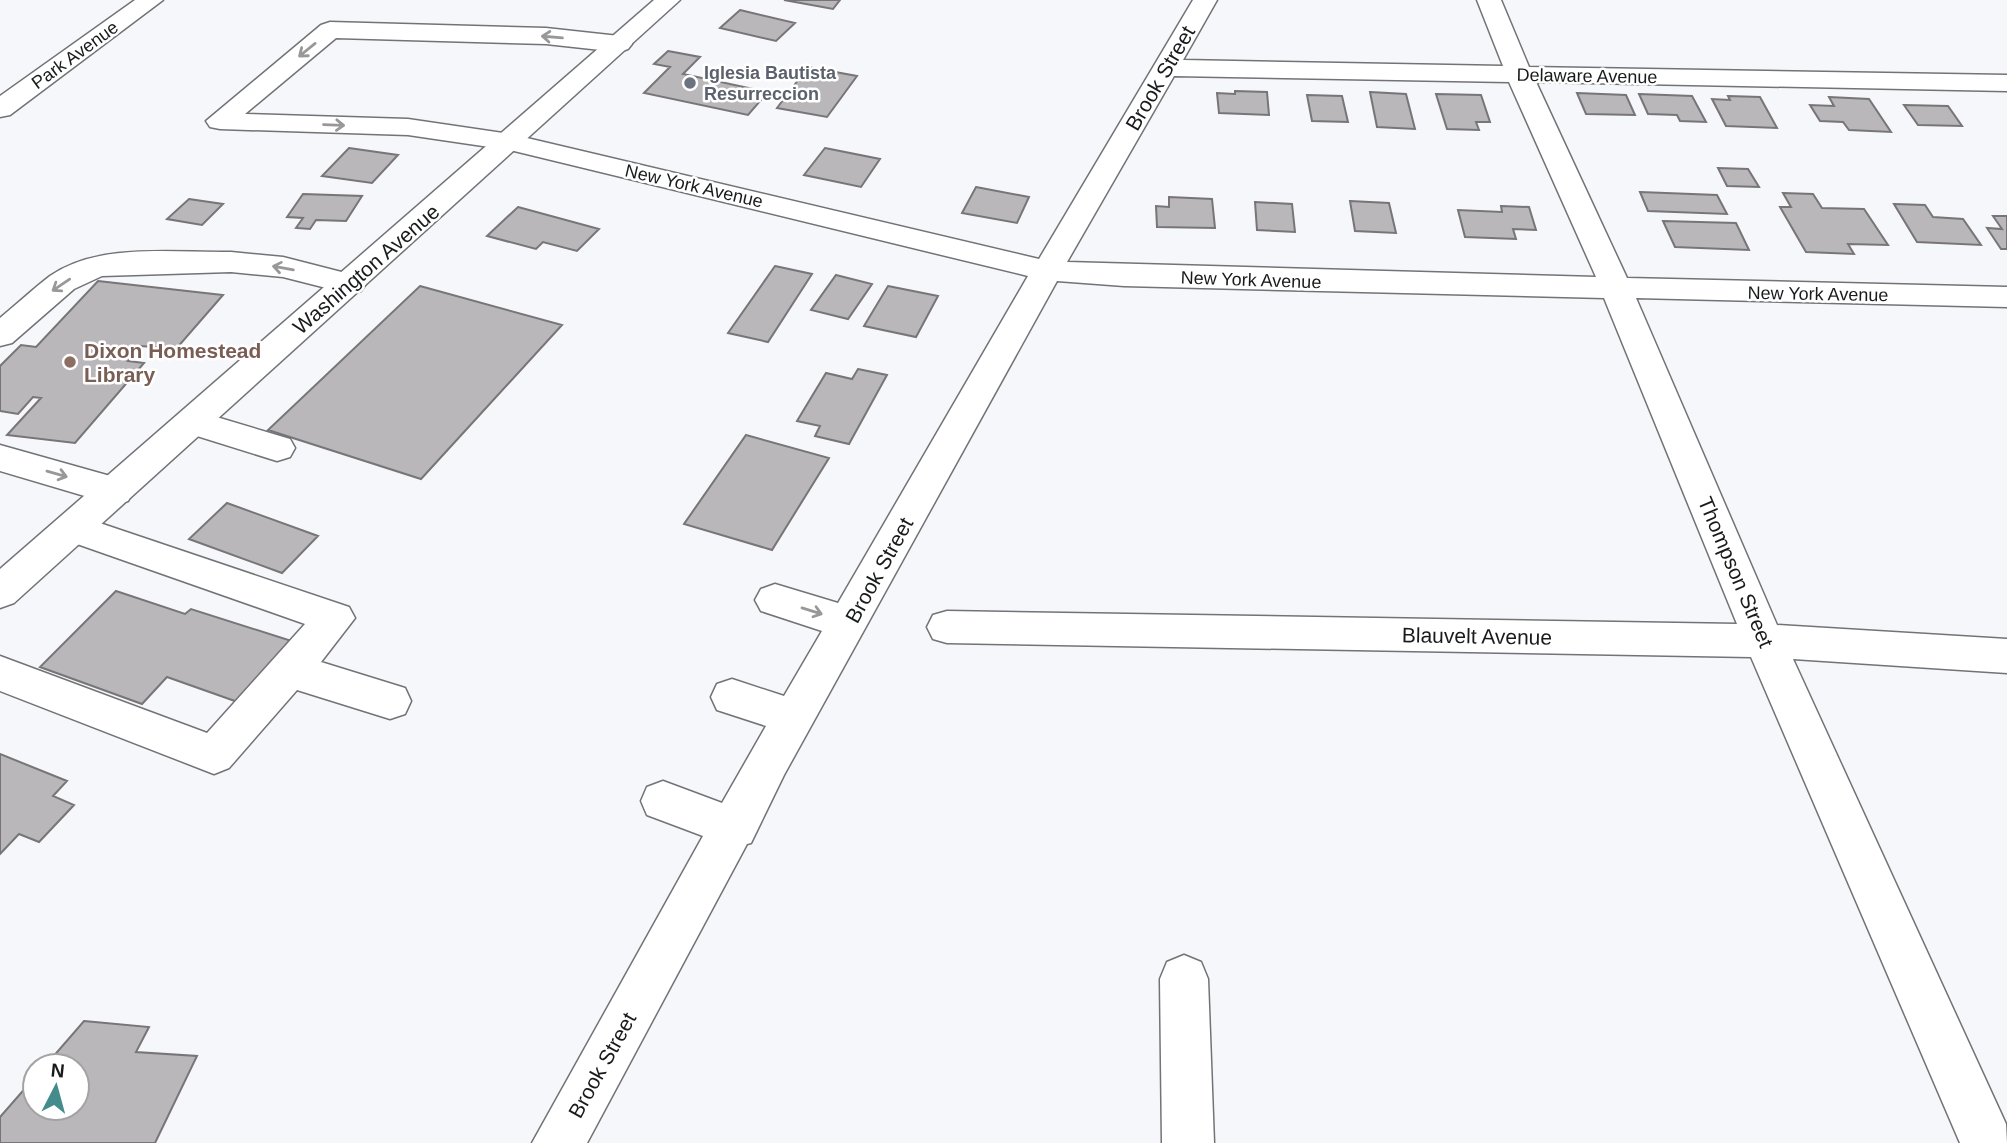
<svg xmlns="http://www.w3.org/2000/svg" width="2007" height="1143" font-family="Arial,sans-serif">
<rect width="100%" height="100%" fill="#f5f7fa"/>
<path fill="#b9b7b9" stroke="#777577" stroke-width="2" d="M784,0H840L833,9Z
M740,10L795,23L776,41L720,28Z
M668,51L700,57L683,74L768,92L748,115L644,93L670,67L654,64Z
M808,67L857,76L827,117L777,108Z
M1235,91L1267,92L1269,115L1219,113L1217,93L1235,94Z
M1370,92L1406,94L1415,129L1377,127Z
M1577,93L1626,95L1635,115L1586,114Z
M1436,94L1481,95L1490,122H1476L1479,130L1447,129Z
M1639,94L1692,96L1706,122L1680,121L1677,115L1648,114Z
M1307,95L1342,96L1348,122L1312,121Z
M1728,96L1760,97L1777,128L1726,126L1712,99L1730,100Z
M1829,97L1869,99L1891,132L1849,130L1843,122L1820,121L1810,105L1834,106Z
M1904,105L1948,106L1962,126L1918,125Z
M349,148L398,155L372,183L322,176Z
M825,148L880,159L861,187L804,175Z
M1718,168L1748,169L1759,187L1727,186Z
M976,187L1029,197L1017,223L962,213Z
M1640,192L1717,195L1727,214L1648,211Z
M1783,193L1813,194L1822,208L1864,209L1888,245L1848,244L1854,254L1806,252L1780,207H1791Z
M303,194L362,196L346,221L316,220L310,229L296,228L303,218L287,217Z
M1169,197L1212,199L1215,228L1157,227L1156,206L1169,207Z
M189,199L223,204L202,225L167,219Z
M1350,201L1389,203L1396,233L1355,231Z
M1255,202L1292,204L1295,232L1257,230Z
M1894,204L1925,205L1933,217L1963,219L1981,245L1917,242Z
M1501,206L1529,207L1536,230L1513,229L1516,239L1465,237L1458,210L1502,212Z
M518,207L599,229L577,251L543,242L536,249L487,236Z
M1993,216H2007V249H2001L1987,228L2002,229Z
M1663,221L1736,223L1749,250L1675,247Z
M775,266L812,274L768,342L728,333Z
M836,275L872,284L848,319L811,310Z
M98,281L223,295L176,349L141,346L128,361L144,363L75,443L7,435L41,398L33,397L18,414L0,411V366L21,345L36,347Z
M420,286L562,325L421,479L268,430Z
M888,286L938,296L916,337L864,326Z
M858,369L887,375L849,444L815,436L820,426L797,421L826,373L852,379Z
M746,435L829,458L772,550L684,524Z
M227,503L318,536L282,573L189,539Z
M116,591L185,614L191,609L301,644L249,706L167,677L142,704L40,667Z
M0,754L67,781L53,796L74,805L39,842L19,834L0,854Z
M84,1021L149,1027L136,1052L197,1056L155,1143H0V1117L35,1077V1108H77V1066H45Z"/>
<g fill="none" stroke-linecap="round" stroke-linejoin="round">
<g stroke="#727376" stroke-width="3">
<path id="minor" d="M135,0H163L10,115L0,117V96Z
M1193,0H1217L1183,60L1503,66L1477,0H1501L1529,67L2007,75V91L1536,82L1627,278L2007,287V307L1636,298L1777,625L2007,639V673L1793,659L2006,1124L2007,1143H1960L1751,657L947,643L933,639L927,627L933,615L947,611L1737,624L1604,298L1124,286L1057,281L784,775L751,843L747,844L587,1143H532L703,836L647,815L641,801L647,787L663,781L722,803L766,726L717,710L711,697L717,684L732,679L784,696L822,631L761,611L755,600L761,589L775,584L838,603L1028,276L510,150L408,135L220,129L210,127L206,121L321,25L330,22L546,28L619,36L628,39L632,44L628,49L619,52L546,44L336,38L245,114L408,119L510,134L1039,259ZM1174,76L1509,82L1596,277L1067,262Z
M231,252L283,257L361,277L366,284L361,291L350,294L283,277L231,272L102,276L74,289L12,343L0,346V318C17,304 33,289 50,276C99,242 174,253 231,252Z
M193,410L290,439L295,448L290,457L277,461L181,431L176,422L181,413Z
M0,445L128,481L133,491L128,501L115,505L0,471Z
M73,514L349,607L355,618L321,662L405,688L411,701L405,714L390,719L297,690L229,768L214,774L0,691V656L207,733L305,624L60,538L54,528L60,518Z
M1184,955L1201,962L1208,979L1214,1143H1162L1160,979L1167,962Z"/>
</g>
<g stroke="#727376" stroke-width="3">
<path id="major" d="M654,0H680L14,603L0,608V569Z"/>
</g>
<use href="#minor" fill="#fff" fill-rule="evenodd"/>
<use href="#major" fill="#fff" fill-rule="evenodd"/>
</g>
<defs><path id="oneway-shaft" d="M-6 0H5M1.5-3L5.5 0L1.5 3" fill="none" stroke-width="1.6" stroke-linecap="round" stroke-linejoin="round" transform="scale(1.75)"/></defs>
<g stroke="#989898">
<use href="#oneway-shaft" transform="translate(552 37) rotate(-175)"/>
<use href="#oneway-shaft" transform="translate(307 50) rotate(141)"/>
<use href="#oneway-shaft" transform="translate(334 125) rotate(2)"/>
<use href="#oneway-shaft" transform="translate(283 268) rotate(-170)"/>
<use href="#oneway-shaft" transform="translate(61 285) rotate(146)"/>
<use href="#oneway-shaft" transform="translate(57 474) rotate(16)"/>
<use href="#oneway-shaft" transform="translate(812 611) rotate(17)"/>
</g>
<circle fill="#6b7280" stroke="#fff" stroke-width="2.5" cx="690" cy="83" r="7"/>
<circle fill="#8d6e63" stroke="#fff" stroke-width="2.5" cx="70" cy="362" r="7"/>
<g text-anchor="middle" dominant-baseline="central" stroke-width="5" stroke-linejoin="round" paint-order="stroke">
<g font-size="18" fill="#191a1b" stroke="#fff">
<text transform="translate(75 55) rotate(-36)">Park Avenue</text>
<text transform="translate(1587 76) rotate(1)">Delaware Avenue</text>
<text transform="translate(694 186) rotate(13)">New York Avenue</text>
<text transform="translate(1251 280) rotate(2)">New York Avenue</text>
<text transform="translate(1818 294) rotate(1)">New York Avenue</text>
</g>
<g font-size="18" font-weight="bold" fill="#5b616d" stroke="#fff" text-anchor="start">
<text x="704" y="73">Iglesia Bautista<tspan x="704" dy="21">Resurreccion</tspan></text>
</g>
<g font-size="21" fill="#191a1b" stroke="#fff">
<text transform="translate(1160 78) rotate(-60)">Brook Street</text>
<text transform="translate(366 269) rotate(-41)">Washington Avenue</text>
<text transform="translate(879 570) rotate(-61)">Brook Street</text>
<text transform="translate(1736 572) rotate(67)">Thompson Street</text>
<text transform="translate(1477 636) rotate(1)">Blauvelt Avenue</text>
<text transform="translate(602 1065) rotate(-61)">Brook Street</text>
</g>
<g font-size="21" font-weight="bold" fill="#785e54" stroke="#fff" text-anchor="start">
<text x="84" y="350">Dixon Homestead<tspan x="84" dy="24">Library</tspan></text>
</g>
</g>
<g transform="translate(56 1087) rotate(6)"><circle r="33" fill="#ffffff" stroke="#a3a3a4" stroke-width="2"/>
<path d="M0-5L12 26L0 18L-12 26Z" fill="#448c8b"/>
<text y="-10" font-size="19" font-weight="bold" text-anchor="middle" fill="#191a1b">N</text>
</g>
</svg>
